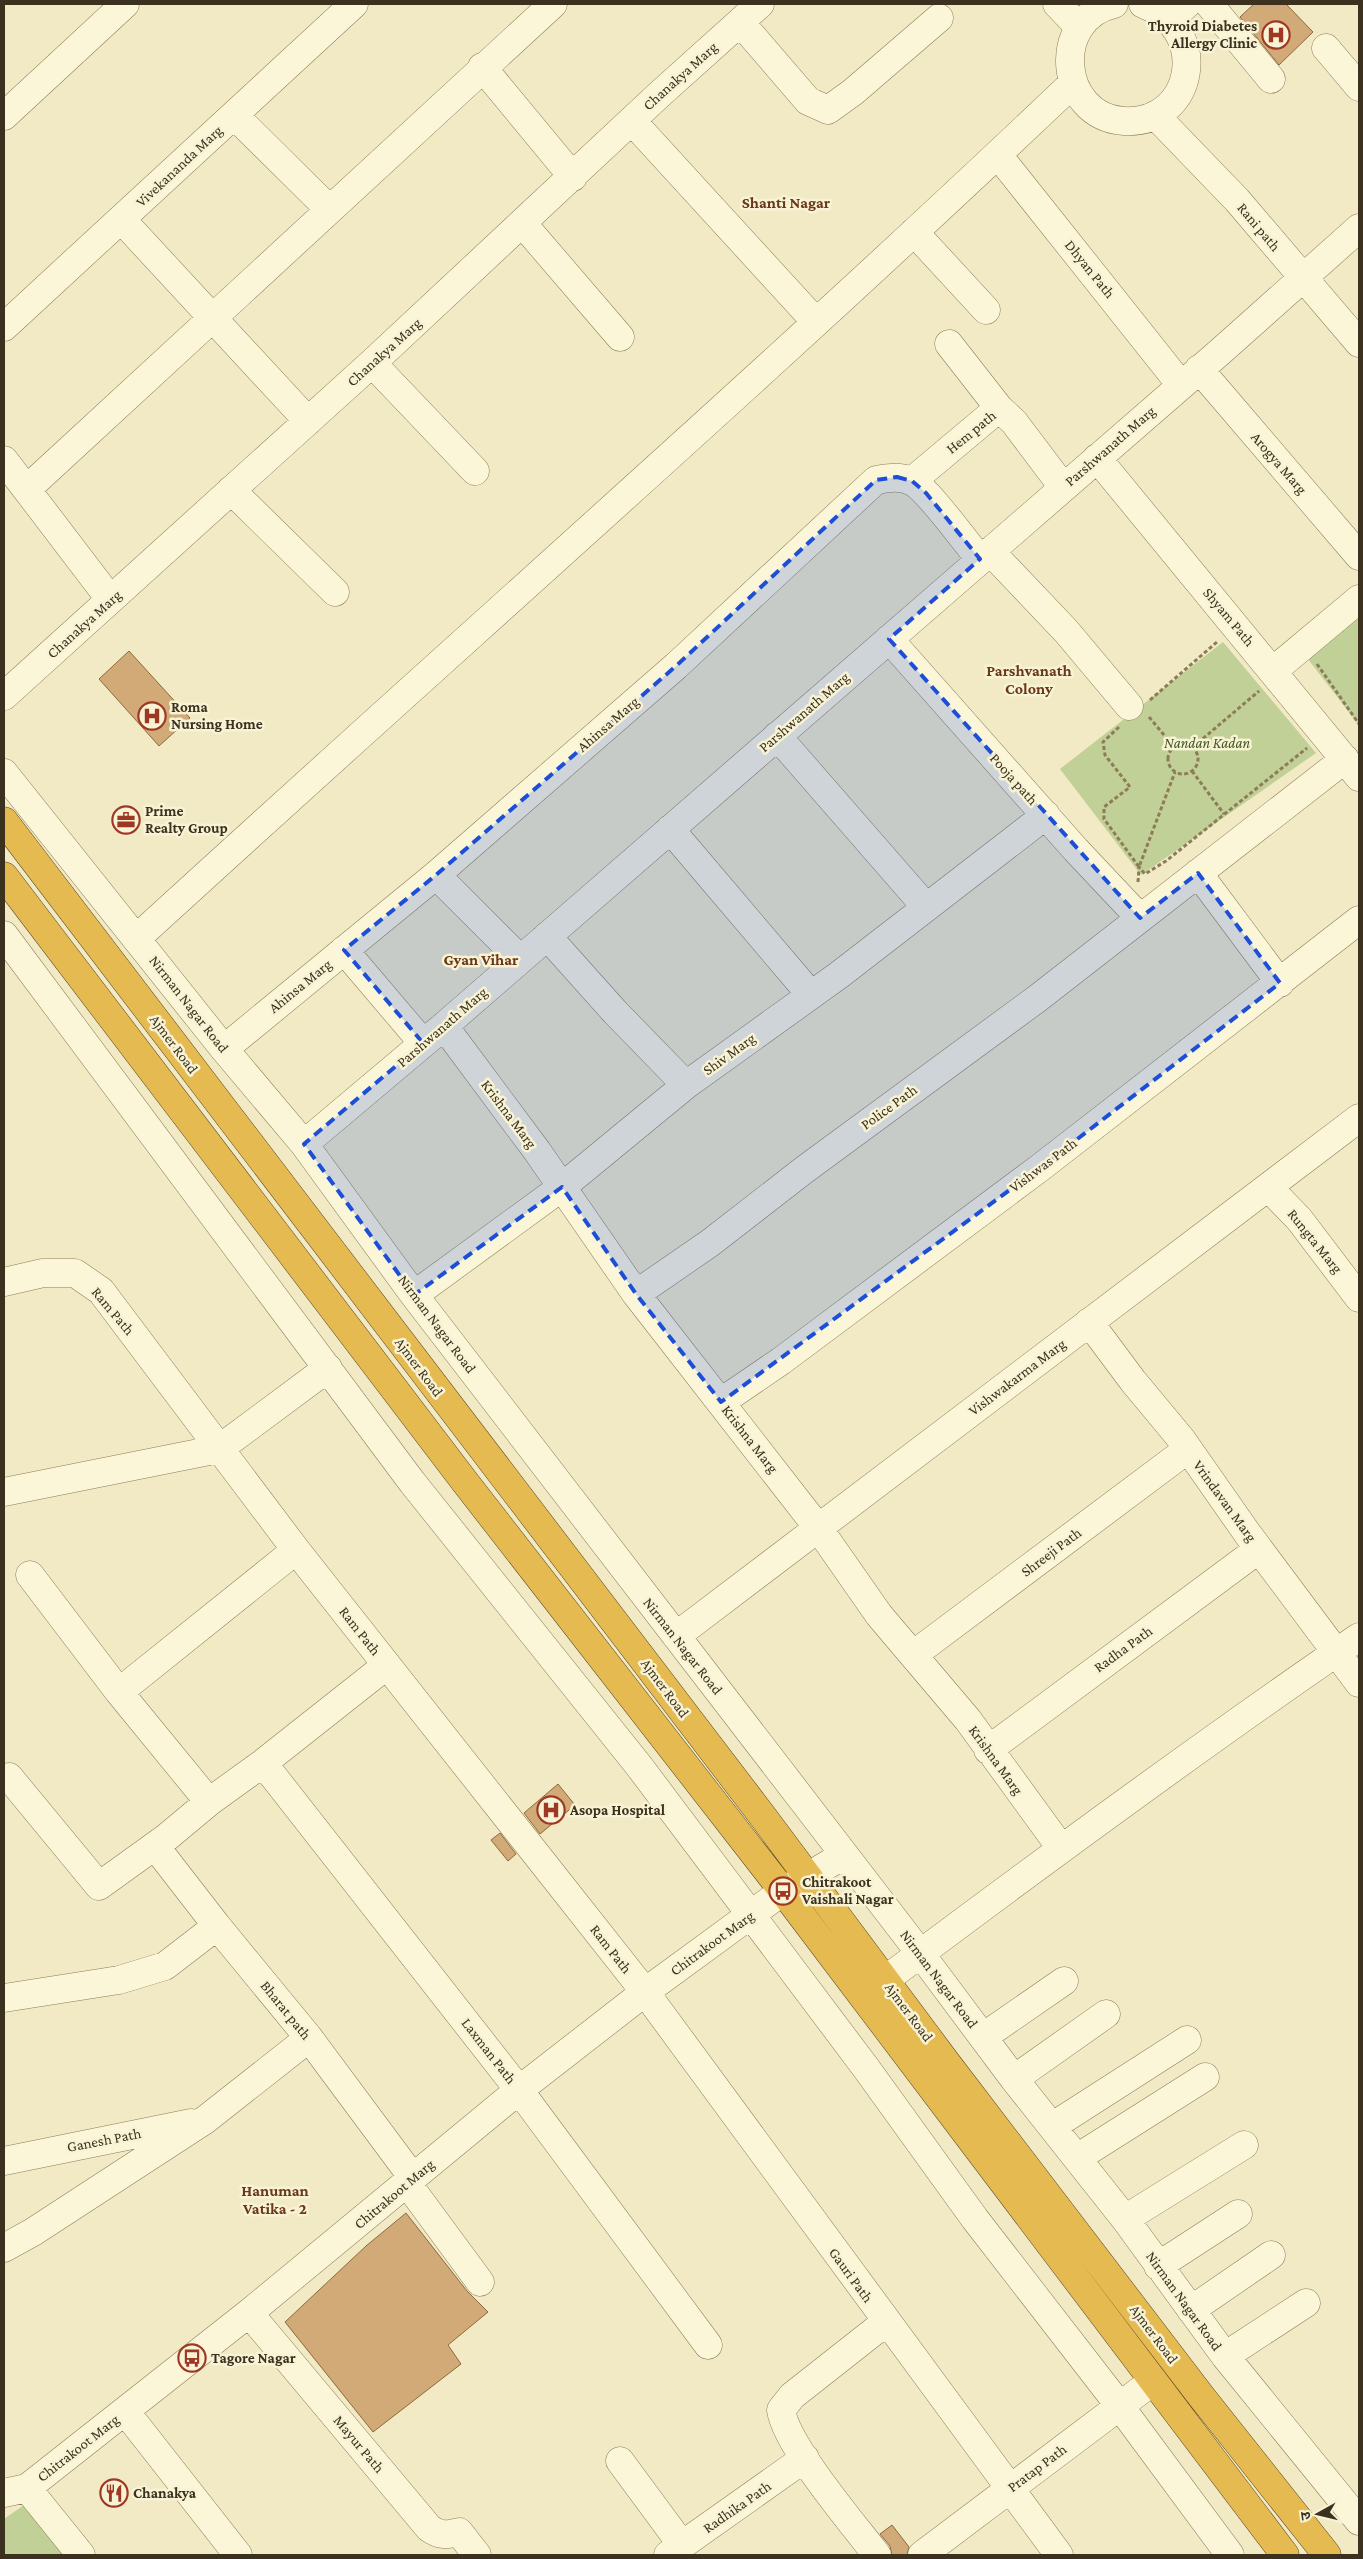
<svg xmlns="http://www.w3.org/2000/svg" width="1363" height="2559" font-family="'Crimson Pro','Noto Sans Devanagari',serif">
<rect width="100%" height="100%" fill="#f1eac4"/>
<path fill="#c0d097" d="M1359,608V725L1304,654Z
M1223,642L1316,753L1141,875L1060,769Z
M30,2501L63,2555H4V2519Z"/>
<path fill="#d1aa77" stroke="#8d693d" d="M1254,4H1286L1313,32L1279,65L1240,17Z
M129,651L190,718L159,746L99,679Z
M558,1784L575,1805L540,1834L524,1813Z
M500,1833L516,1854L508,1861L491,1840Z
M406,2213L467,2291L488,2312L448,2345L461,2364L373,2432L285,2322L366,2246Z
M892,2525L909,2547L907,2555H892L890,2546L880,2534Z"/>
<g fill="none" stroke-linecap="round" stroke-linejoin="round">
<g stroke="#8d7c59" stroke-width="29">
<path id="minor" d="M1057,4L1079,27
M1114,4C1050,18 1058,117 1124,121C1194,125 1212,30 1143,4
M1209,4L1271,79
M1170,19L1187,4
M740,22L808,101L828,110L853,92L939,18
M1326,48L1359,87
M482,67L573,177
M234,115L329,209
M1155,115L1237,200L1359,343
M4,116L125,4
M632,121L816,322
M998,155L1181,385
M121,219L308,421
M523,224L620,337
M914,232L986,310
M4,327L354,4
M949,344L999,408
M372,363L475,471
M1199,369L1359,556
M1097,458L1359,777
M4,460L110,599
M912,481L999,408L1014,422L1063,487
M27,489L553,4
M231,490L335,592
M990,551L1066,631L1129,706
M889,639L1076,850L1140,918
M1273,671L1359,599
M4,696L372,363L661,93L760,4
M777,736L926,907
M4,773L224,1049L304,1144L414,1295L920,1953L1014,2079L1125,2219L1225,2356L1359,2521
M670,829L811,995
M1198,873L1280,983
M436,875L520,959
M4,935L412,1482L639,1766L866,2068L975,2219L1119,2405L1230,2555
M547,936L615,1012L686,1085
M137,938C448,653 766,375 1072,84
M344,950L423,1043
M444,1026L537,1151L636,1294L819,1529L879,1615L968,1720L1061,1848
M224,1049L436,875L676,666L876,480C889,478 899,476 911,481C927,488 966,543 980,559
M304,1144L444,1026L1221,351L1359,228
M1268,1187L1299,1219L1359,1298
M4,1282L43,1273H75L101,1291L296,1550L645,1992L1059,2555
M636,1294L710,1243L804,1170L1038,998L1345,759
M414,1295L562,1187L686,1085L839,975L1046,815
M1089,1322L1133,1381L1182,1440L1247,1533L1359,1683
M721,1402L781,1361L1041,1167L1359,920
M4,1492L219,1449L328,1368
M30,1575L119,1692
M676,1636L1359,1118
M913,1655L1188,1449
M988,1750L1259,1549
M263,1763L519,2090L708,2345
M4,1778L9,1777L99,1886L167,1837L209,1802L263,1763L387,1665
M209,1802L119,1692L296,1550
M155,1846L217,1926L309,2038L413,2178
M885,1980C1041,1863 1198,1747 1359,1637
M4,1998L119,1980L165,1966L217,1926
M983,2037L1064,1981
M1014,2079L1106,2014
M1053,2126L1187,2040
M1077,2158L1205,2077
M4,2161L191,2123
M407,2183L480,2282
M1125,2219L1244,2145
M4,2248L33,2232L205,2120L309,2038
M1158,2266L1238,2214
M1191,2310L1271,2255
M249,2313L429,2528C440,2536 447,2535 459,2532L477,2555
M1225,2356L1306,2303
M125,2411L238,2555
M620,2461L682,2545
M27,2488L81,2555
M4,2493L27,2488L249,2313L519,2090L645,1992L783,1891L844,1855
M668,2555L805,2458
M877,2555C853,2524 786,2445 781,2410L792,2396L886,2322
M922,2555L1153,2381"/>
</g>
<g stroke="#5a492d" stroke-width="29">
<path id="highway" d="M4,821L764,1818L946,2062L1201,2396L1327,2555
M4,876L465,1482L783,1891L1285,2555"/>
</g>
<path stroke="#8d7c59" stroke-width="3" stroke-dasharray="4 2.5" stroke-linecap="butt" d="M1317,664L1359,724
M1150,700L1217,642
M1149,717L1174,747
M1119,727L1103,742L1105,755L1130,787L1104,807V819L1139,867L1175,772
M1168 759a15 15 0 1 1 30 0a15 15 0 1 1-30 0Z
M1193,747L1259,691
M1192,771L1224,814
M1138,882L1139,867L1145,874L1166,861L1307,748"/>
<use href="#minor" stroke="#fbf6d8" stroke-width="28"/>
<use href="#highway" stroke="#e5ba50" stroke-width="28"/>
</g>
<path fill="#1d4ed8" fill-opacity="0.2" stroke="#1d4ed8" stroke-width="4" stroke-dasharray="10 6" stroke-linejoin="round" d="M897,477L912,481L926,493L980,559L889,639L1140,918L1198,873L1280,983L1041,1167L721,1402L636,1294L562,1187L414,1295L304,1144L423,1043L344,950L436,875L676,666L876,480Z"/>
<defs>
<g id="hospital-ring" transform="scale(1.4375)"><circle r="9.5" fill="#f8f3d4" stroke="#9f3725" stroke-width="1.5"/><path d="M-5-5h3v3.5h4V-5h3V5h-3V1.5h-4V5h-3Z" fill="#9f3725"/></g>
<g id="office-ring" transform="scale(1.4375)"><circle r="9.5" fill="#f8f3d4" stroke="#9f3725" stroke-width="1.5"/><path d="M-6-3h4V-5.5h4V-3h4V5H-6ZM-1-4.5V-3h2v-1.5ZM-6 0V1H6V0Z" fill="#9f3725"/></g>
<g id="bus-ring" transform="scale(1.4375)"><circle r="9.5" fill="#f8f3d4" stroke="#9f3725" stroke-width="1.5"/><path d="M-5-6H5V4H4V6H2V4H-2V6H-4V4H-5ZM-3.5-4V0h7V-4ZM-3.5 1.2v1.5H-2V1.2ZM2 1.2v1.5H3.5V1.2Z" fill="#9f3725"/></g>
<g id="restaurant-ring" transform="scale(1.4375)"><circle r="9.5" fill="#f8f3d4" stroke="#9f3725" stroke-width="1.5"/><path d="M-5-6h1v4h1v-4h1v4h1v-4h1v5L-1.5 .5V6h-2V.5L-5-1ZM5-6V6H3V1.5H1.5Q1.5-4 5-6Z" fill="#9f3725"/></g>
</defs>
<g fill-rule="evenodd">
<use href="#hospital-ring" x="1276" y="35"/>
<use href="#hospital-ring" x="152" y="716"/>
<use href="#office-ring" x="126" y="820"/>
<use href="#hospital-ring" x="551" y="1810"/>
<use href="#bus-ring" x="783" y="1891"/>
<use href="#bus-ring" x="192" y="2358"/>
<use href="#restaurant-ring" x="114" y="2493"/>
</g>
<g text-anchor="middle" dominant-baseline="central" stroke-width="5" stroke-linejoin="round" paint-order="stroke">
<g font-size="15" font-weight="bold" fill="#3c311e" stroke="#f8f3d4" text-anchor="start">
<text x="1257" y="26" text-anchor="end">Thyroid Diabetes<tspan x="1257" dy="17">Allergy Clinic</tspan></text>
<text x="171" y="707">Roma<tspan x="171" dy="17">Nursing Home</tspan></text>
<text x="145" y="811">Prime<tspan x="145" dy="17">Realty Group</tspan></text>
<text x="570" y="1810">Asopa Hospital</text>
<text x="802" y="1882">Chitrakoot<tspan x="802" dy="17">Vaishali Nagar</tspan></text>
<text x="211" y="2358">Tagore Nagar</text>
<text x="133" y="2493">Chanakya</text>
</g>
<g font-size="15" fill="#3c311e" stroke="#f8f3d4">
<text transform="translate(680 76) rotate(-42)">Chanakya Marg</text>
<text transform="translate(179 166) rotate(-43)">Vivekananda Marg</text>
<text transform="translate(1259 227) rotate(50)">Rani path</text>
<text transform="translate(1090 269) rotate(51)">Dhyan Path</text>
<text transform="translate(384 352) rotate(-42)">Chanakya Marg</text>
<text transform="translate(971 432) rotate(-39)">Hem path</text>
<text transform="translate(1110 446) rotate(-41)">Parshwanath Marg</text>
<text transform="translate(1279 463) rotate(49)">Arogya Marg</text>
<text transform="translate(1229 617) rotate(50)">Shyam Path</text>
<text transform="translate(84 624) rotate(-42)">Chanakya Marg</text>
<text transform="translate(804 712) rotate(-41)">Parshwanath Marg</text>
<text transform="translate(608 724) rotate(-41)">Ahinsa Marg</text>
<text transform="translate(1014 779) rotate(48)">Pooja path</text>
<text transform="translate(300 986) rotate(-39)">Ahinsa Marg</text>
<text transform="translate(189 1004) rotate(52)">Nirman Nagar Road</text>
<text transform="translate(442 1027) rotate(-41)">Parshwanath Marg</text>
<text transform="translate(174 1044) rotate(53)">Ajmer Road</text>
<text transform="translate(729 1054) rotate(-36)">Shiv Marg</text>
<text transform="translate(889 1107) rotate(-36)">Police Path</text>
<text transform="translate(509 1114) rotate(53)">Krishna Marg</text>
<text transform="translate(1043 1165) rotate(-37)">Vishwas Path</text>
<text transform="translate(1315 1241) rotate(51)">Rungta Marg</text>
<text transform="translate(113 1311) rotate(50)">Ram Path</text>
<text transform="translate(437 1324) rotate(53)">Nirman Nagar Road</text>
<text transform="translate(419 1367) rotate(53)">Ajmer Road</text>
<text transform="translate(1017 1377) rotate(-37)">Vishwakarma Marg</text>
<text transform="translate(750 1439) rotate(52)">Krishna Marg</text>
<text transform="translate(1225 1501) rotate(54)">Vrindavan Marg</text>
<text transform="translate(1051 1552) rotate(-37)">Shreeji Path</text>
<text transform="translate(360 1631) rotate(52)">Ram Path</text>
<text transform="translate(683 1646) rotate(52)">Nirman Nagar Road</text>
<text transform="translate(1123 1649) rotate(-36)">Radha Path</text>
<text transform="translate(665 1688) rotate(53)">Ajmer Road</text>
<text transform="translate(996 1760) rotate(54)">Krishna Marg</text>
<text transform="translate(712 1943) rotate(-36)">Chitrakoot Marg</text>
<text transform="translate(611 1949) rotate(52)">Ram Path</text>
<text transform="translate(939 1979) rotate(53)">Nirman Nagar Road</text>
<text transform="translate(286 2010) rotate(51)">Bharat path</text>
<text transform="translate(909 2012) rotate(53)">Ajmer Road</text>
<text transform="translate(489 2051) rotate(52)">Laxman Path</text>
<text transform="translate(104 2140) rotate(-11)">Ganesh Path</text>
<text transform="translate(394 2194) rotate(-40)">Chitrakoot Marg</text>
<text transform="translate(851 2275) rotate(54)">Gauri Path</text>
<text transform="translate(1184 2301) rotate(54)">Nirman Nagar Road</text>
<text transform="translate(1154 2334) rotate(53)">Ajmer Road</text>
<text transform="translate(359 2444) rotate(50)">Mayur Path</text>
<text transform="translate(78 2448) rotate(-38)">Chitrakoot Marg</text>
<text transform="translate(1037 2468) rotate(-37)">Pratap Path</text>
<text transform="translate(737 2507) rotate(-35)">Radhika Path</text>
</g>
<g font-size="15" font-style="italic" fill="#435923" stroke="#f8f3d4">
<text x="1207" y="743">Nandan Kadan</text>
</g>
<g font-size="16" font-weight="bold" fill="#6b371a" stroke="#f8f3d4">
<text x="786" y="202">Shanti Nagar</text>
<text x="1029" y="670">Parshvanath<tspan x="1029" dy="18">Colony</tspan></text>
<text x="481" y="959">Gyan Vihar</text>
<text x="275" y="2190">Hanuman<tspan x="275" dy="18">Vatika - 2</tspan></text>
</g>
</g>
<rect width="1363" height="2559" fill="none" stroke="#3c311e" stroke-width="10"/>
<g transform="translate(1318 2514) rotate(262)" stroke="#f8f3d4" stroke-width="4" paint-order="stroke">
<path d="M0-4L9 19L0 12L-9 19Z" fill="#3c311e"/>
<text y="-8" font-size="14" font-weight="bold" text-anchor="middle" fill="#3c311e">उ</text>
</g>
</svg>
